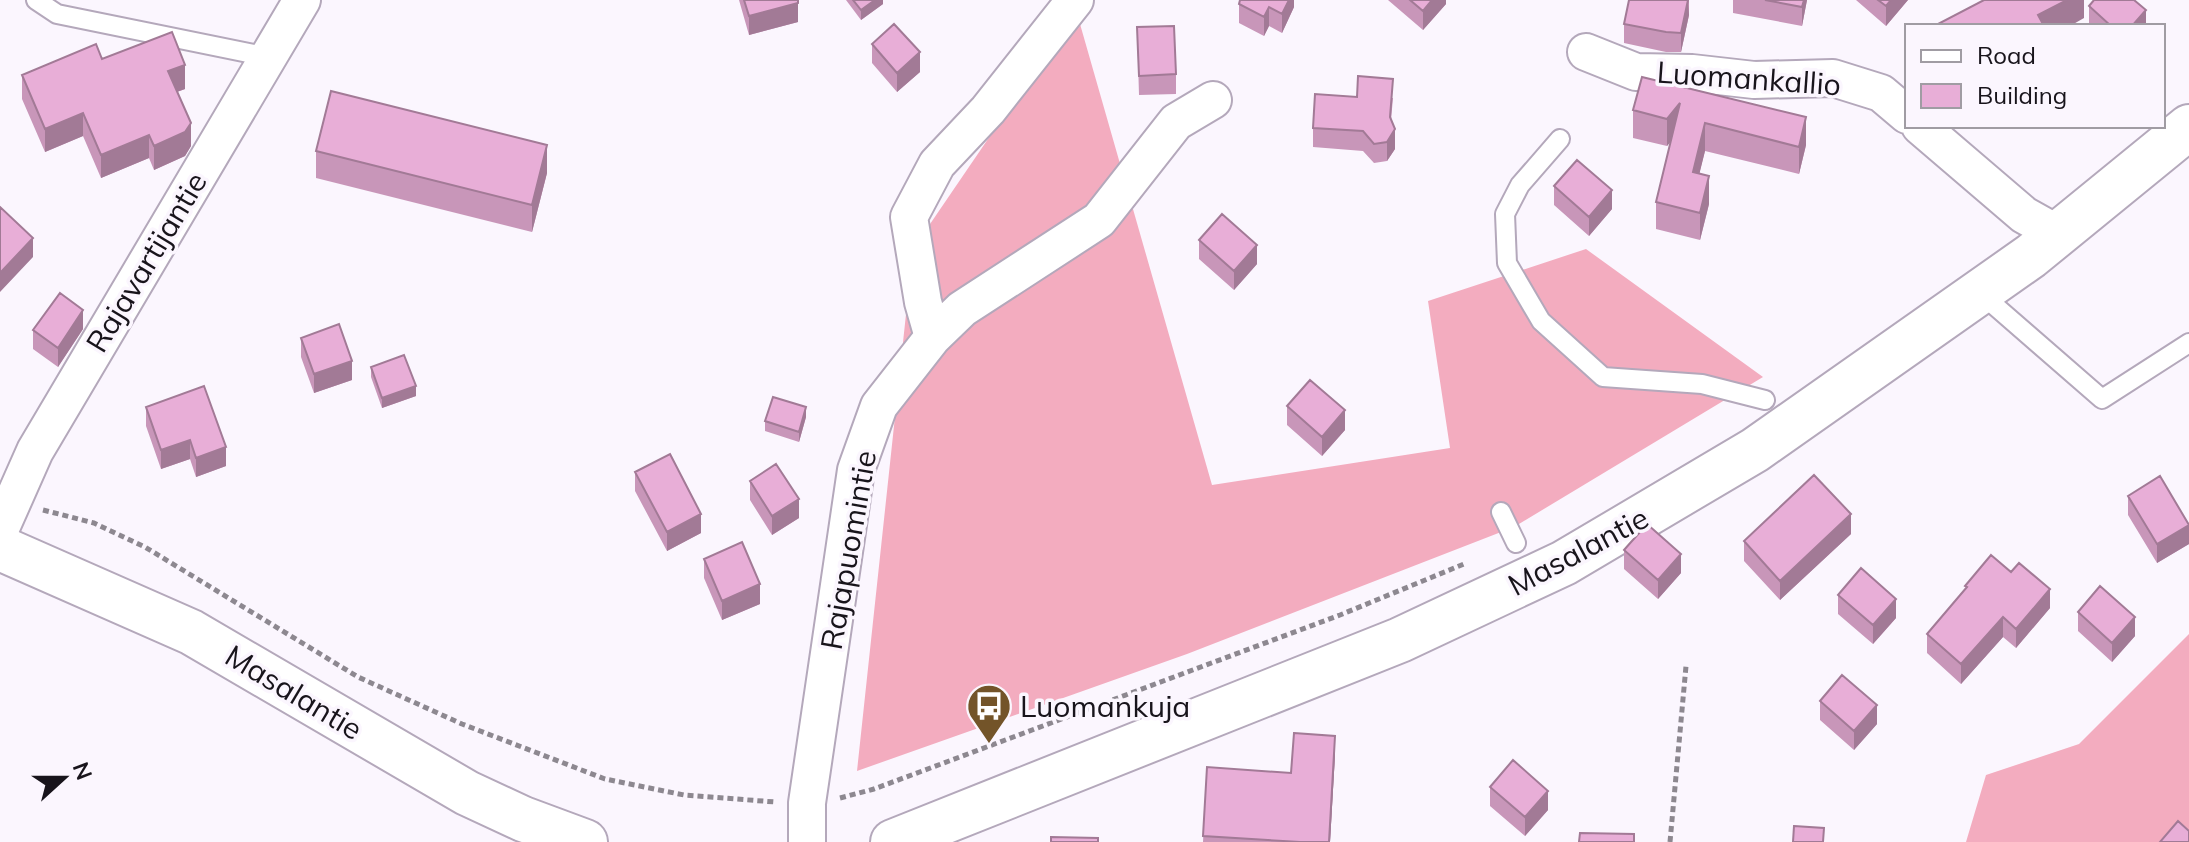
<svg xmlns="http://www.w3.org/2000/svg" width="2189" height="842" font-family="Mulish,sans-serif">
<rect width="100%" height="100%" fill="#fbf6fe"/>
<path fill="#f3acbf" d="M1076,10L1212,485L1450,448L1428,301L1586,249L1763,377L1514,527L1187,654L857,771L913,249Z
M2189,634V842H1966L1986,775L2079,744Z"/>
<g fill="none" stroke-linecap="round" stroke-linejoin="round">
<g stroke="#b4a8bb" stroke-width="22">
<path id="service" d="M36,0L57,14L268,57
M1560,139L1520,185L1505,214L1507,263L1541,321L1603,377L1702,384L1765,400
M1979,292L2102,399L2189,343
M1501,512L1516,543"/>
</g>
<g stroke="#b4a8bb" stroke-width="40">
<path id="minor" d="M1586,52L1636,72L1692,73L1754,80L1833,78L1881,93L1907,115
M1920,126L2024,215L2058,234
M933,337L962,309L1099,220L1176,122L1213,100
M0,530L35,451L302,0
M807,842V803L856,470L879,406L933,337L923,302L909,217L937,164L988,110L1075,0"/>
</g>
<g stroke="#b4a8bb" stroke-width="48">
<path id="tertiary" d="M0,548L191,632L467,793L523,819L585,842
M893,842L1400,640L1564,563L1755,450L2031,256L2189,127"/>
</g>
<path stroke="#8d8890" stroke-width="5" stroke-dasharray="6 4" stroke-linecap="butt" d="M43,510L94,523L145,547L358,677L462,724L605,779L684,795L775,802
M840,798L874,789L1340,615L1464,564
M1670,842L1686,666"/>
<use href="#service" stroke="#fff" stroke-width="18"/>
<use href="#minor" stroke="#fff" stroke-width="36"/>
<use href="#tertiary" stroke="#fff" stroke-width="44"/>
</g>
<path fill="#c896b9" d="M739,0H798V22L749,35Z
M846,0H883V4L861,20Z
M1294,0V7L1282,33L1269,26L1264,36L1239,23V4Z
M1388,0H1446V4L1423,30Z
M1689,0V15L1681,52H1666L1624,43V24Z
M1733,0H1807L1802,26L1733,13Z
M1856,0H1908L1886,26Z
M2089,6L2146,26H2090L2089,25Z
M1137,27L1176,74V94L1139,95Z
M872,44L920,72L897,92L872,63Z
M102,59L185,89L177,92L191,146L185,156L154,170L149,158L101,178L83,136L45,152L22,99V75Z
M1642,77L1806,145L1799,174L1705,151L1699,174L1709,204L1700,240L1656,229V202L1671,141L1667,146L1633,138V110Z
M1357,97L1393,98L1391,120L1395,149L1387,161L1374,163L1363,151L1313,147V128Z
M316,151L547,173L532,232L316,178Z
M1554,186L1612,209L1589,236L1554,205Z
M1199,240L1257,264L1234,290L1199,259Z
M83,329L58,367L33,349V330Z
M301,338L352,380L314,393L301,357Z
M371,367L416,396L382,408L371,377Z
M1287,406L1345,430L1322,456L1287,425Z
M146,407L226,466L196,477L190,459L161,469L146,426Z
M806,417L799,442L765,431V421Z
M635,472L701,533L667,551L635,491Z
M750,481L799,518L772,535L750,500Z
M2128,496L2189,544L2157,563L2128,515Z
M1851,534L1780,600L1744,561V541Z
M1624,550L1681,573L1658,599L1624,569Z
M704,559L760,604L722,620L704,578Z
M1965,586L2050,608L2016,648L2003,637L1961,684L1927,653V634L1965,590Z
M1838,595L1896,618L1873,644L1838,614Z
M2078,612L2135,636L2112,662L2078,631Z
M1820,701L1877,724L1854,750L1820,720Z
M1335,755L1330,842H1203L1207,767L1291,773Z
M1490,787L1548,810L1525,836L1490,806Z"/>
<path fill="#a27a96" d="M875,0H883V4L861,20V10Z
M1289,0H1294V7L1282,33V14Z
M1432,0H1446V4L1423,30V11Z
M1688,0L1689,15L1681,52V33Z
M1804,0H1807L1802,26V7Z
M1891,0H1908L1886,26V6Z
M2067,0H2084V18L2070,26H2038V15Z
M798,3V22L749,35V16Z
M1269,7V26L1264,36V17Z
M2146,10V26H2132Z
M920,52V72L897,92V73Z
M185,65V89L168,95V71Z
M1680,103V131L1667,146V119Z
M83,113V136L45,152V129Z
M1806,117V145L1799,174V147Z
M191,123V146L185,156L154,170V146Z
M1705,123V151L1693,200V172Z
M1395,129V149L1387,161V142Z
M149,135V158L101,178V155Z
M547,145V173L532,232V205Z
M1709,176V204L1700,240V213Z
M1612,190V209L1589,236V217Z
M33,238V257L0,292V273Z
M1257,245V264L1234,290V271Z
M83,310V329L58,367V348Z
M352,361V380L314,393V374Z
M416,386V396L382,408V398Z
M806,407V417L799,442V432Z
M1345,410V430L1322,456V437Z
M190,440V459L161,469V450Z
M226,447V466L196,477V458Z
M799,499V518L772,535V516Z
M701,514V533L667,551V532Z
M1851,514V534L1780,600V581Z
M2189,525V544L2157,563V544Z
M1681,554V573L1658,599V580Z
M760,584V604L722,620V601Z
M2050,589V608L2016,648V629Z
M1896,599V618L1873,644V625Z
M2003,617V637L1961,684V664Z
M2135,617V636L2112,662V643Z
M1877,705V724L1854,750V731Z
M1335,736V755L1330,842H1329Z
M1548,791V810L1525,836V817Z"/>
<path fill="#e8aed7" stroke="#a27a96" stroke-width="2" d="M744,0H798V3L749,16Z
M853,0H875L861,10Z
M1240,0H1289L1282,14L1269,7L1264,17L1239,4Z
M1410,0H1432L1423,11Z
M1629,0H1688L1681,33L1666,32L1624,24Z
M1765,0H1804L1802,7Z
M1878,0H1891L1886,6Z
M1984,0H2067L2038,15L2044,26H1937L1936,25Z
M2094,0H2134L2146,10L2132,26H2111L2089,6Z
M894,24L920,52L897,73L872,44Z
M1174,26L1176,74L1139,76L1137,27Z
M172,32L185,65L168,71L191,123L185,132L154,146L149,135L101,155L83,113L45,129L22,75L96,44L102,59Z
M1358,76L1393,79L1390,117L1395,129L1387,142L1374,144L1363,131L1313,128L1315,94L1357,97Z
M1642,77L1806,117L1799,147L1705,123L1693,172L1709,176L1700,213L1656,202L1680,103L1667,119L1633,110Z
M331,91L547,145L532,205L316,151Z
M1577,160L1612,190L1589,217L1554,186Z
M0,207L33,238L0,273Z
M1222,214L1257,245L1234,271L1199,240Z
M60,293L83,310L58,348L33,330Z
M339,324L352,361L314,374L301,338Z
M404,355L416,386L382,398L371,367Z
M1310,380L1345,410L1322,437L1287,406Z
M204,386L226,447L196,458L190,440L161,450L146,407Z
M773,397L806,407L799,432L765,421Z
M670,454L701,514L667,532L635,472Z
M776,464L799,499L772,516L750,481Z
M1814,475L1851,514L1780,581L1744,541Z
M2160,476L2189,525L2157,544L2128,496Z
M1647,524L1681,554L1658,580L1624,550Z
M742,542L760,584L722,601L704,559Z
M1991,555L2011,572L2019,563L2050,589L2016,629L2003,617L1961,664L1927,634L1967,587L1965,586Z
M1861,568L1896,599L1873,625L1838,595Z
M2100,586L2135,617L2112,643L2078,612Z
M1842,675L1877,705L1854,731L1820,701Z
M1294,733L1335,736L1329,842H1300L1203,836L1207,767L1291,773Z
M1513,760L1548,791L1525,817L1490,787Z
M2178,821L2189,831V842H2160Z
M1794,826L1824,828L1823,842H1793Z
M1580,833L1634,834V842H1579Z
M1051,837L1098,838V842H1051Z"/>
<defs>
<g id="bus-pin" transform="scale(2.3)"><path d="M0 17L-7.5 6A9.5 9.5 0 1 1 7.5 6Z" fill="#735429" stroke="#fbf6fe"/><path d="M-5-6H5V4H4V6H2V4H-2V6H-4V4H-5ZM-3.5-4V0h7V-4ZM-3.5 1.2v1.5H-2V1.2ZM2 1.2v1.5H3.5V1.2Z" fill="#fff"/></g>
</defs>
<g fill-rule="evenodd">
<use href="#bus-pin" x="989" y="706"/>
</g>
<g text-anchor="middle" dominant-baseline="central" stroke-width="7" stroke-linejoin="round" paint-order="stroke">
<g font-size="30" fill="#18141b" stroke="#fbf6fe">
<text transform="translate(1749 78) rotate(4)">Luomankallio</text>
<text transform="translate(146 262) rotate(-59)">Rajavartijantie</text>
<text transform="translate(848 550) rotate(-80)">Rajapuomintie</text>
<text transform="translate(1578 551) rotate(-28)">Masalantie</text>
<text transform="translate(294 692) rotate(31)">Masalantie</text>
</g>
<g font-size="30" fill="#18141b" stroke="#fbf6fe" text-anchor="start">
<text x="1020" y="706">Luomankuja</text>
</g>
</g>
<rect x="1905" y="24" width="260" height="104" fill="#fbf6fe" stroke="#a09ca3" stroke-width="2"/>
<rect x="1921" y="50" width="40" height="12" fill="#ffffff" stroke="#a09ca3" stroke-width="2"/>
<text x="1977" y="64" font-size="24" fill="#18141b">Road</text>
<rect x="1921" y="84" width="40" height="24" fill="#e8aed7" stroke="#a09ca3" stroke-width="2"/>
<text x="1977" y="104" font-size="24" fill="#18141b">Building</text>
<g transform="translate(64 778) rotate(69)" stroke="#fbf6fe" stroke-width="6" paint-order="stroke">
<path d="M0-6L14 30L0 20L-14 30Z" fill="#18141b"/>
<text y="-12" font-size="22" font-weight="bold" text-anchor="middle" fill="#18141b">N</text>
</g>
</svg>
